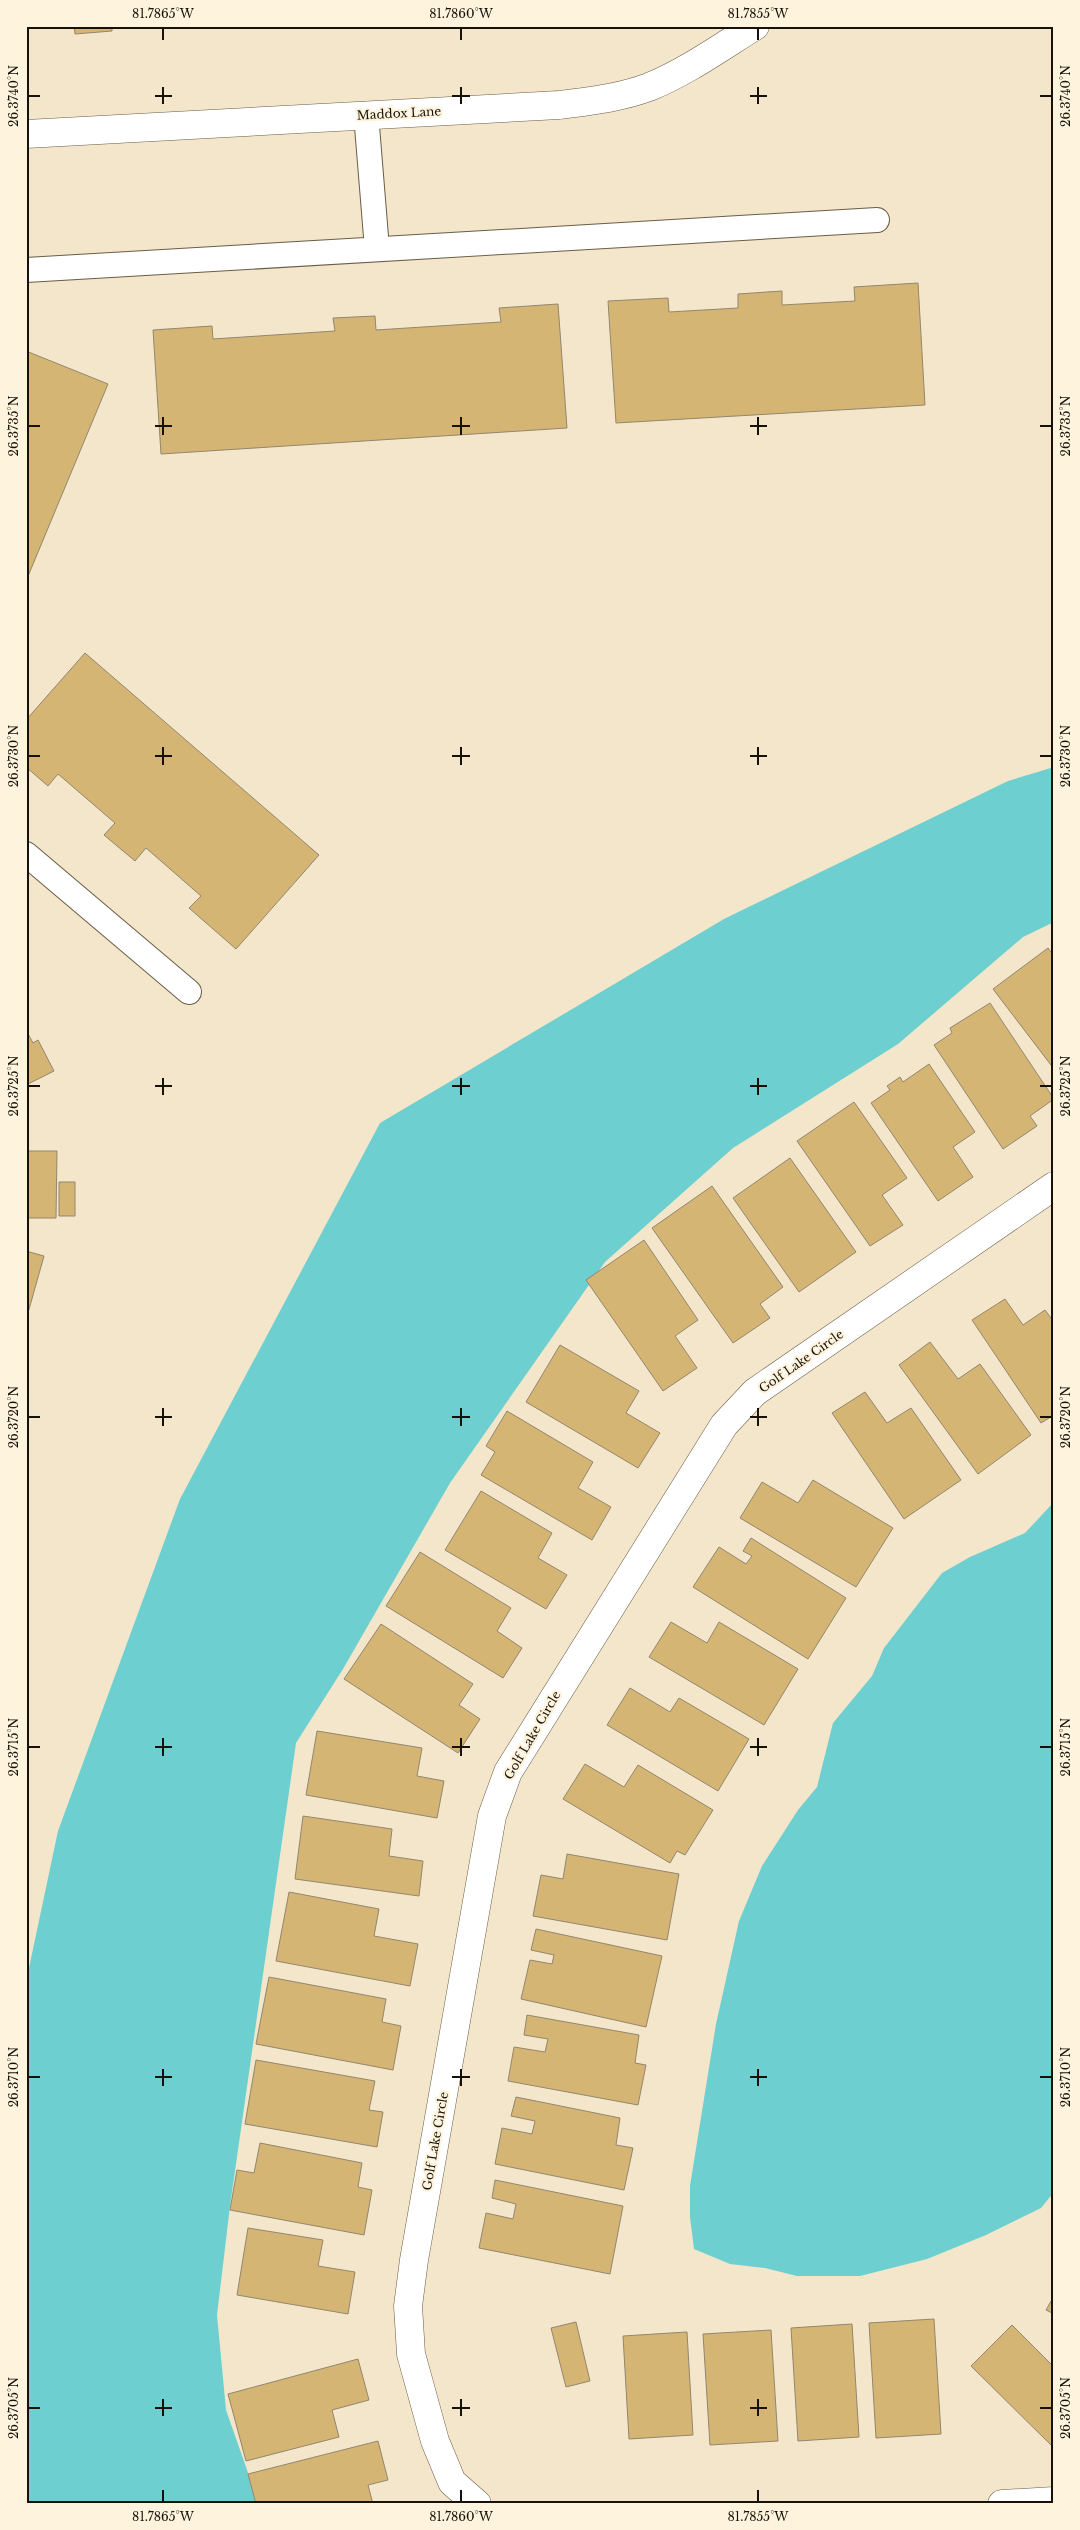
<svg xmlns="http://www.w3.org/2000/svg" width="1080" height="2530" font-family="'Libre Baskerville',serif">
<rect width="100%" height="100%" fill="#f3e6ca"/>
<path fill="#6dcfd0" d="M1054,767V922L1023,937L898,1044L733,1148L605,1262L450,1483L343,1669L296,1743L230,2206L217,2315L226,2410L259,2504H26V1982L58,1831L180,1499L380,1123L724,919L1008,781Z
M1054,1502V2192L1041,2208L986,2235L927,2259L860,2276H797L765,2268L730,2264L694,2249L690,2217V2186L716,2024L739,1921L762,1866L798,1810L817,1787L833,1723L872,1676L884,1648L942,1573L970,1557L1025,1533Z"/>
<path fill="#d5b573" stroke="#93866e" d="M74,26H112V31L75,34Z
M918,283L925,405L616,423L608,301L668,298L669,312L738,308V294L782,291V305L855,301L854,287Z
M558,304L567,428L161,454L153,330L212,326L213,339L335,331L333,318L375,316L376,330L501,322L499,308Z
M26,351L108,384L26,581Z
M85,653L319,855L236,949L189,908L201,896L146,848L135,861L104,835L115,823L58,774L48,786L26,767V720Z
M1048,948L1054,956V1069L993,989Z
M990,1003L1054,1099L1030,1116L1037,1126L1003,1149L934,1045L952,1033L950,1028Z
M26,1030L33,1043L38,1040L54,1071L26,1085Z
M929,1064L975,1132L953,1147L973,1177L938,1201L871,1103L890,1090L887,1086L900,1077L903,1082Z
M854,1102L907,1178L882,1195L903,1225L870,1246L797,1141Z
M26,1151H57L56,1218H26Z
M790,1158L856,1252L799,1292L733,1198Z
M59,1182H75V1216H59Z
M712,1186L783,1287L760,1304L770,1318L733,1343L652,1228Z
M644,1240L698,1320L675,1336L697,1368L663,1391L586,1280Z
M26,1251L44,1256L26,1320Z
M1005,1299L1023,1325L1045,1310L1054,1322V1415L1041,1423L972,1320Z
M930,1342L958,1379L980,1364L1031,1435L978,1474L899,1365Z
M560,1345L639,1391L626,1413L660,1433L638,1468L526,1402Z
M865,1392L887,1423L911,1408L961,1480L904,1519L832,1413Z
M507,1411L593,1462L578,1488L611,1507L592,1540L481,1475L495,1452L486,1446Z
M813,1480L893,1528L856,1587L740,1518L762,1482L798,1503Z
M481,1491L552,1533L538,1558L567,1575L546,1609L445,1550Z
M751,1538L846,1598L808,1659L693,1587L719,1547L746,1564L752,1556L743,1551Z
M420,1552L511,1608L497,1631L522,1648L503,1678L386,1606Z
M671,1622L707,1643L719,1622L798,1669L764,1725L649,1657Z
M381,1624L473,1684L459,1705L480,1719L458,1753L344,1679Z
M630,1688L670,1712L679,1698L749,1739L718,1791L607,1725Z
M317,1731L422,1748L417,1776L444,1781L437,1818L306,1795Z
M585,1764L624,1787L638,1765L713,1810L685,1855L677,1851L670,1863L563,1799Z
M303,1816L392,1829L389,1856L423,1861L419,1896L295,1879Z
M567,1854L679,1874L667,1940L533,1916L541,1875L563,1879Z
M289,1892L379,1909L374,1936L418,1944L410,1986L276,1961Z
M536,1929L662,1956L646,2027L521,1999L530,1960L552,1964L554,1955L531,1950Z
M269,1977L386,1999L382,2022L401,2026L393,2070L256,2044Z
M527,2015L639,2035L635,2063L646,2065L638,2105L508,2081L514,2047L545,2052L548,2039L524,2035Z
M256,2060L375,2081L369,2110L383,2112L377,2147L245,2124Z
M516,2097L620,2118L616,2145L633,2148L624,2190L495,2164L502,2128L532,2134L535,2121L511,2116Z
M260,2143L362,2163L358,2187L372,2190L364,2235L230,2210L237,2170L254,2173Z
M495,2180L623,2206L610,2274L479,2248L486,2213L513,2219L516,2204L492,2198Z
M248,2228L323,2240L318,2266L355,2272L348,2314L237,2295Z
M1054,2296V2314L1046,2310Z
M934,2319L941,2434L876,2438L869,2323Z
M576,2322L590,2381L566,2387L551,2328Z
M852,2324L859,2437L798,2441L791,2328Z
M1012,2325L1054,2367V2448L971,2366Z
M771,2330L778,2441L710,2445L703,2334Z
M687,2332L693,2435L629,2439L623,2336Z
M358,2359L369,2400L332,2410L339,2437L246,2461L228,2394Z
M378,2441L388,2480L368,2485L373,2504H256L248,2474Z"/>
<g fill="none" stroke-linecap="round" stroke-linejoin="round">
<g stroke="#695d46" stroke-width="26">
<path id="service" d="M366,114L377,249
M26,270L877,220
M26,854L189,992"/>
</g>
<g stroke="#695d46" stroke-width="29">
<path id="minor" d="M26,134L559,105C589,101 620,98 649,87C686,72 721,47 755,26
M477,2504L452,2482L435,2441L411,2354L408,2306L414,2260L492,1816L508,1772L724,1425L755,1392L1054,1186
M1002,2504L1054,2501"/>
</g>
<use href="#service" stroke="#fff" stroke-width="24"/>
<use href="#minor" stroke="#fff" stroke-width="28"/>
</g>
<path fill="none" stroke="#171209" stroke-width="2" d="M163,28V40M461,28V40M758,28V40M163,87V104M461,87V104M758,87V104M28,96H40M155,96H172M452,96H470M750,96H767M1040,96H1052M163,417V435M461,417V435M758,417V435M28,426H40M155,426H172M452,426H470M750,426H767M1040,426H1052M163,747V765M461,747V765M758,747V765M28,756H40M155,756H172M452,756H470M750,756H767M1040,756H1052M163,1078V1095M461,1078V1095M758,1078V1095M28,1086H40M155,1086H172M452,1086H470M750,1086H767M1040,1086H1052M163,1408V1426M461,1408V1426M758,1408V1426M28,1417H40M155,1417H172M452,1417H470M750,1417H767M1040,1417H1052M163,1738V1756M461,1738V1756M758,1738V1756M28,1747H40M155,1747H172M452,1747H470M750,1747H767M1040,1747H1052M163,2069V2086M461,2069V2086M758,2069V2086M28,2077H40M155,2077H172M452,2077H470M750,2077H767M1040,2077H1052M163,2399V2416M461,2399V2416M758,2399V2416M28,2408H40M155,2408H172M452,2408H470M750,2408H767M1040,2408H1052M163,2490V2502M461,2490V2502M758,2490V2502"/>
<g text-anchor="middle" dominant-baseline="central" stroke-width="4.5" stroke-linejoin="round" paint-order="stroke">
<g font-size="12" fill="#171209" stroke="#fef3dd">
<text transform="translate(399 113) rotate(-3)">Maddox Lane</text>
<text transform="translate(801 1361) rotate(-35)">Golf Lake Circle</text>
<text transform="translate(532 1735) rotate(-60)">Golf Lake Circle</text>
<text transform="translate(435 2141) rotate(-80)">Golf Lake Circle</text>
</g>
</g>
<rect width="1080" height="2530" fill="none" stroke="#fef3dd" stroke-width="55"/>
<rect x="28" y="28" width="1024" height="2474" fill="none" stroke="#171209" stroke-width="2"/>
<g font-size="12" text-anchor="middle" fill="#171209">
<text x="163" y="18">81.7865°W</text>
<text x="461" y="18">81.7860°W</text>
<text x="758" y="18">81.7855°W</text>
<text transform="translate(14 96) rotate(-90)" y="4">26.3740°N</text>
<text transform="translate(1066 96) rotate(-90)" y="4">26.3740°N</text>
<text transform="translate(14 426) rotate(-90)" y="4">26.3735°N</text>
<text transform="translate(1066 426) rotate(-90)" y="4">26.3735°N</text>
<text transform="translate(14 756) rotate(-90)" y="4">26.3730°N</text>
<text transform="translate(1066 756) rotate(-90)" y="4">26.3730°N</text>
<text transform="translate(14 1086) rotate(-90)" y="4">26.3725°N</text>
<text transform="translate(1066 1086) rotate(-90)" y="4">26.3725°N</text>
<text transform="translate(14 1417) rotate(-90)" y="4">26.3720°N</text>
<text transform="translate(1066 1417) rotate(-90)" y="4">26.3720°N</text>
<text transform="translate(14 1747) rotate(-90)" y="4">26.3715°N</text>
<text transform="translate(1066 1747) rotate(-90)" y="4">26.3715°N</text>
<text transform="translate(14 2077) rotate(-90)" y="4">26.3710°N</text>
<text transform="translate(1066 2077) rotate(-90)" y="4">26.3710°N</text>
<text transform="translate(14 2408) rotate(-90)" y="4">26.3705°N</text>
<text transform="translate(1066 2408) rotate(-90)" y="4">26.3705°N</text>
<text x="163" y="2521">81.7865°W</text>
<text x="461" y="2521">81.7860°W</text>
<text x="758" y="2521">81.7855°W</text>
</g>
</svg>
